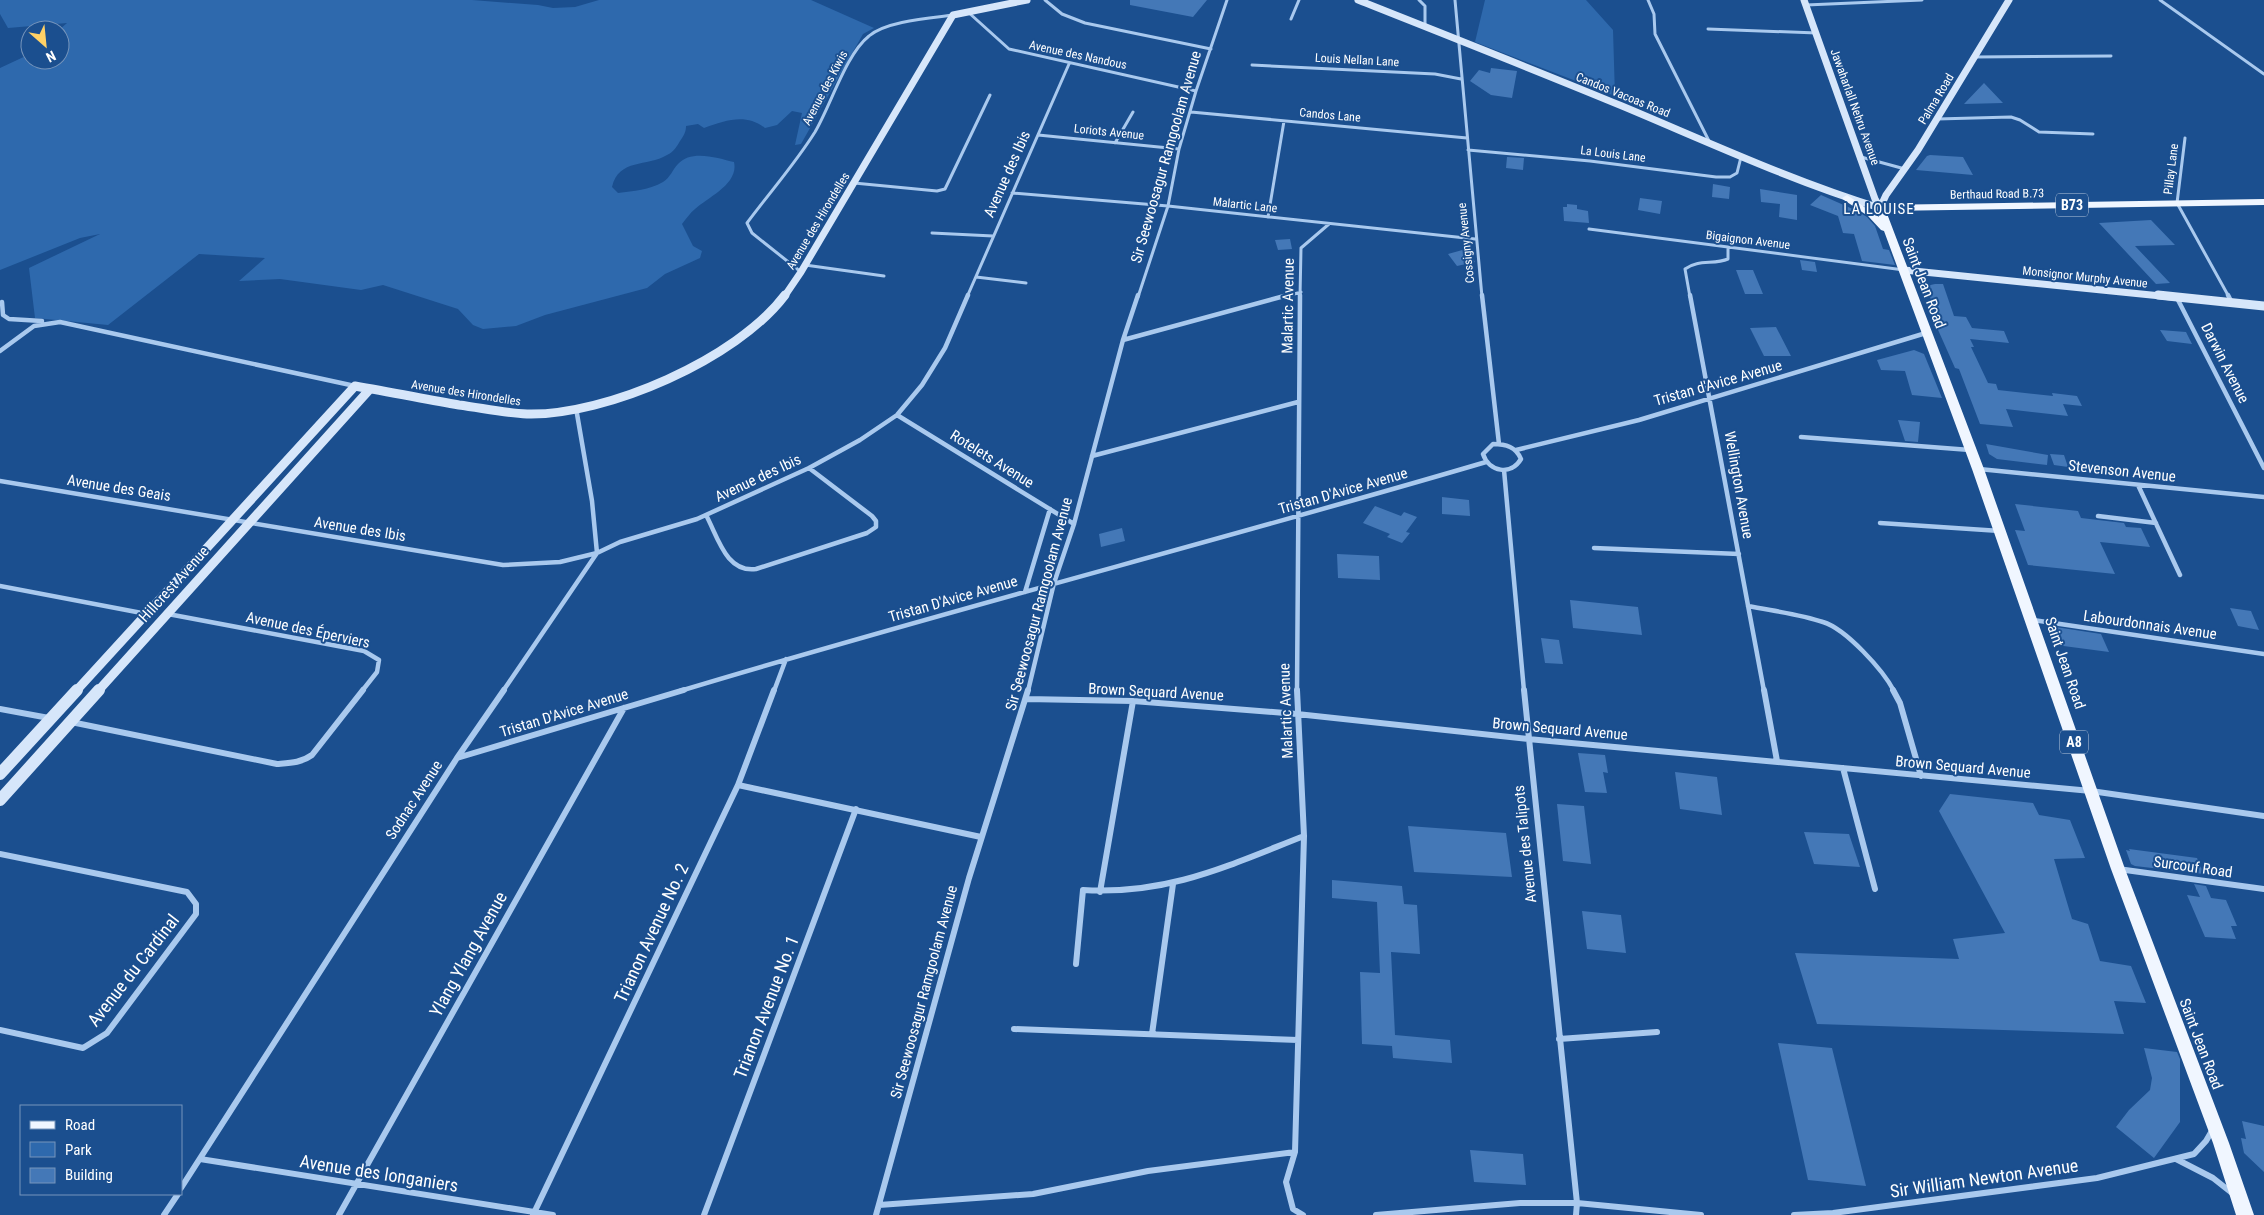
<svg xmlns="http://www.w3.org/2000/svg" width="2264" height="1215" font-family="'Roboto Condensed',sans-serif">
<rect width="100%" height="100%" fill="#1b4f8f"/>
<path fill="#2e69ad" d="M0,0H472L538,5L553,8L575,7L599,0H811L874,28L863,34L801,144L795,145L802,113L792,111L777,125L765,128C746,113 726,120 704,128L698,124L686,126C686,132 684,135 680,141C677,146 674,152 667,155C647,167 619,158 612,187L618,193C634,191 649,190 663,182C670,178 673,169 678,164C691,149 718,158 734,162C739,184 708,197 695,209C690,213 686,219 682,224L693,246L702,251L700,258L665,274L647,288L545,315L516,326L483,329L473,325L458,309L383,285L361,290L280,279L239,281L265,258L199,254L108,325L35,318L29,268L100,234L80,238L0,270V68L30,54V60H60L59,30L67,23L8,28L0,14Z
M1485,0H1586L1613,30L1615,96L1475,42Z"/>
<path fill="#4478b7" d="M1130,0H1207L1193,17L1130,5Z
M1491,68L1517,71L1512,98L1491,95L1470,81L1479,70L1490,73Z
M1984,83L2003,103L1964,104Z
M1930,155L1963,157L1973,175L1916,170L1927,156Z
M1507,157L1524,158L1523,170L1506,168Z
M1713,184L1730,187L1729,199L1712,197Z
M1760,189L1797,195V220L1779,217L1780,204L1761,202Z
M1821,195L1855,210L1867,217L1875,226L1883,249L1889,250L1895,265L1862,261L1854,234L1843,233L1838,216L1810,205Z
M1640,198L1662,201L1660,214L1638,210Z
M1567,204L1577,205V209L1588,211L1589,223L1564,221L1563,207H1567Z
M2151,220L2175,245L2135,246L2170,283L2156,284L2099,223Z
M1290,239L1292,249L1278,250L1275,240Z
M1466,249L1475,262L1457,266L1448,254Z
M1800,260L1815,262L1817,272L1802,270Z
M1736,270H1753L1763,294H1745Z
M1935,284H1943L1954,316L1966,317L1972,328L2004,331L2009,343L1970,339L1974,347H1971L1988,383L1996,384L1998,390L2053,396L2052,393L2077,396L2082,406L2063,404L2068,416L2006,409L2013,427L1980,424L1959,369L1955,368L1931,314H1936L1926,286Z
M1776,327L1791,356H1764L1750,328Z
M2160,330L2186,332L2192,344L2167,341Z
M1914,350L1924,354L1942,398L1912,395L1905,371L1881,370L1877,360Z
M1898,420L1920,422L1918,442L1905,441Z
M1986,444L2048,455L2047,465L1997,459L1989,454Z
M2050,454L2064,455L2068,467L2054,465Z
M1442,497L1469,500L1470,516L1442,514Z
M2015,504L2078,511L2081,518L2124,523L2126,527L2141,528L2150,547L2100,542L2115,574L2028,565L2015,530L2025,531Z
M1375,506L1401,516L1404,512L1417,517L1406,532L1410,533L1402,543L1387,537L1390,534L1363,523Z
M1122,528L1125,541L1101,547L1099,534Z
M1337,554L1379,556L1380,580L1338,578Z
M1570,600L1638,607L1642,635L1573,628Z
M2230,608L2251,611L2259,630L2238,626Z
M2049,626L2101,634L2109,652L2056,645Z
M1541,638L1559,640L1563,664L1545,663Z
M1578,753L1605,755L1608,773L1603,772L1607,793L1585,792Z
M1675,772L1717,777L1722,815L1680,809Z
M1950,794L2033,803L2039,815L2070,820L2085,858L2054,859L2072,919L2088,924L2100,961L2131,966L2146,1003L2114,1001L2124,1034L1817,1024L1795,953L1959,959L1953,939L2005,933L1939,811Z
M1557,804L1584,806L1591,864L1563,861Z
M1408,826L1506,833L1512,877L1414,872Z
M1804,832L1849,834L1860,867L1814,864Z
M2129,849L2197,858L2204,874L2135,866L2131,864L2126,850L2130,851Z
M1332,880L1402,886L1404,904L1417,905L1420,954L1391,952L1395,1035L1450,1040L1452,1063L1393,1058L1392,1046L1362,1044L1360,972L1380,973L1377,902L1332,898Z
M2194,884L2206,886L2211,898L2226,900L2237,926H2231L2236,939L2205,937L2187,895L2200,897Z
M1582,911L1621,915L1626,953L1587,949Z
M1778,1043L1832,1048L1866,1186L1808,1180Z
M2144,1048L2177,1052L2180,1059V1122L2154,1158L2116,1127L2129,1110L2150,1090L2152,1078Z
M2242,1121L2264,1126V1172L2244,1153L2241,1138L2246,1139Z
M1470,1150L1523,1154L1526,1185L1474,1182Z"/>
<g fill="none" stroke-linecap="round" stroke-linejoin="round">
<path stroke="#a9c9ee" stroke-width="3" d="M1045,0L1062,14L1085,23L1211,49
M1419,0L1425,6V27
M1455,0L1482,297
M1648,0L1654,14L1655,34L1710,143
M2160,0L2264,74
M1806,5L1922,0
M968,12L1009,49L1196,91
M1291,19L1299,0
M1708,29L1817,33
M1974,57L2111,56
M1252,65L1435,74L1461,79
M1191,112L1467,138
M1937,119L2011,117L2020,120L2039,132L2093,134
M1038,135L1179,149
M2185,138L2177,203L2229,297
M1115,143L1133,112
M1468,150L1590,161L1716,177H1730L1737,173L1741,157
M1861,157L1905,169
M854,183L937,191L945,189L990,95
M1012,193L1168,206L1475,239
M1268,217L1284,121
M1589,229L1904,270
M932,233L993,236
M805,265L884,276
M801,272L752,233L747,223C770,192 795,164 815,132C831,105 846,54 869,36C886,21 931,18 953,15
M976,277L1026,283
M967,297L1069,64
M1138,297L1168,206L1179,149L1196,91L1227,0
M1284,297L1301,292
M1300,297L1301,248L1329,224
M1690,297L1685,269C1698,259 1714,265 1728,259V248"/>
<path stroke="#a9c9ee" stroke-width="4.5" d="M1482,295L1499,444
M1690,295L1764,691
M2228,295L2232,303
M2177,298L2264,468
M2,302L3,315L9,319L42,321
M1123,340L1288,295
M0,351L34,326L60,322L355,386
M897,415L1074,524
M1801,437L1970,450
M1493,444C1506,444 1516,447 1521,459C1511,476 1489,472 1483,454Z
M1516,450L1639,420L1926,333
M1092,456L1298,402
M1979,469L2264,497
M1504,470L1524,691
M0,481L503,565L560,562L597,553L620,542L697,519L809,468L860,440L897,415L922,385L945,348L968,295
M2138,485L2180,575
M706,515C718,537 726,573 756,569L867,533L876,527V521L872,516L809,468
M2098,516L2156,523
M1880,523L2000,531
M1594,548L1739,554
M0,586L147,614
M1025,592L1050,509
M1748,606C1773,611 1800,614 1823,622C1846,629 1883,670 1894,691
M168,614L364,651L379,660L377,672L362,691
M2033,620L2264,654
M503,691L597,553L592,501L576,408
M680,691C948,610 1218,541 1486,462
M774,691L786,659
M1028,691L1054,583L1074,524L1123,340L1138,295
M1297,691L1300,295"/>
<path stroke="#a9c9ee" stroke-width="6" d="M1297,690L1304,836L1295,1152L1286,1182L1293,1209L1303,1215
M1524,690L1577,1203L1576,1215
M1764,690L1777,761
M1893,690L1900,703L1921,776
M1026,699L1133,701L1297,714L1528,739L2091,791L2264,816
M0,709L49,718
M71,722L277,764C290,763 301,763 312,755L363,690
M457,758L684,690
M1843,768L1875,889
M738,785L981,837
M0,854L187,892L196,904V914L107,1033L83,1048L0,1030
M2118,869L2264,889
M1100,892L1133,701
M1076,964L1083,890C1168,895 1227,866 1304,836
M1014,1029L1298,1040
M1152,1034L1173,884
M1559,1039L1657,1032
M200,1159L553,1215
M2176,1159L2213,1178L2232,1193
M181,1188L457,758L504,690
M879,1205L1033,1194L1148,1171L1295,1152
M164,1215L178,1194
M339,1215L624,708
M533,1215L738,785L774,690
M704,1215L856,809
M876,1215L969,878L1028,690
M1376,1215L1520,1203H1577L1701,1215
M1794,1215L1833,1213L2097,1178L2194,1154L2206,1141L2213,1129"/>
<path stroke="#d6e6fa" stroke-width="7" d="M1358,0C1446,35 1535,70 1622,106C1708,142 1792,181 1880,208
M1804,0L1875,199L1880,208
M1880,208L1886,195L1918,150L2009,0
M1904,270L2171,297
M784,297L801,272L953,15L1027,0"/>
<path stroke="#d6e6fa" stroke-width="9" d="M2158,295L2264,306
M76,691L355,386C390,392 425,399 459,405C482,408 504,413 527,414C606,416 737,359 785,295
M98,691L370,389"/>
<path stroke="#d6e6fa" stroke-width="12" d="M0,774L77,690
M0,800L99,690"/>
<path fill="#f0f6ff" fill-rule="evenodd" d="M1847,195L1879,217L1875,208L1880,205L2264,199V205L1886,211L1984,469L2125,869L2229,1143L2254,1215H2236L2213,1143L2111,869L1972,469L1884,231L1881,230L1868,216L1844,200L1842,198Z"/>
</g>
<g text-anchor="middle" dominant-baseline="central" stroke-width="4" stroke-linejoin="round" paint-order="stroke">
<g font-size="12" fill="#fff" stroke="#1b4f8f">
<text transform="translate(1078 55) rotate(12)">Avenue des Nandous</text>
<text transform="translate(1357 60) rotate(3)">Louis Nellan Lane</text>
<text transform="translate(825 88) rotate(-62)">Avenue des Kiwis</text>
<text transform="translate(1623 95) rotate(22)">Candos Vacoas Road</text>
<text transform="translate(1936 99) rotate(-59)">Palma Road</text>
<text transform="translate(1855 107) rotate(70)">Jawaharlall Nehru Avenue</text>
<text transform="translate(1330 115) rotate(5)">Candos Lane</text>
<text transform="translate(1109 132) rotate(6)">Loriots Avenue</text>
<text transform="translate(1613 154) rotate(7)">La Louis Lane</text>
<text transform="translate(2171 169) rotate(-83)">Pillay Lane</text>
<text transform="translate(1997 194) rotate(-1)">Berthaud Road B.73</text>
<text transform="translate(1245 205) rotate(6)">Malartic Lane</text>
<text transform="translate(818 221) rotate(-59)">Avenue des Hirondelles</text>
<text transform="translate(1748 240) rotate(7)">Bigaignon Avenue</text>
<text transform="translate(1466 243) rotate(-96)">Cossigny Avenue</text>
<text transform="translate(2085 277) rotate(6)">Monsignor Murphy Avenue</text>
<text transform="translate(466 393) rotate(9)">Avenue des Hirondelles</text>
</g>
<g fill="#1b4f8f" stroke="#bbcadd" stroke-width="1">
<rect x="2056" y="193.5" width="32" height="23" rx="4"/>
<rect x="2060" y="730.5" width="28" height="23" rx="4"/>
</g>
<g font-size="14" font-weight="bold" fill="#fff">
<text x="2072" y="205">B73</text>
<text x="2074" y="742">A8</text>
</g>
<g font-size="15" fill="#fff" stroke="#1b4f8f">
<text transform="translate(1166 157) rotate(-74)">Sir Seewoosagur Ramgoolam Avenue</text>
<text transform="translate(1007 174) rotate(-66)">Avenue des Ibis</text>
<text transform="translate(1924 283) rotate(69)">Saint Jean Road</text>
<text transform="translate(1288 306) rotate(-89)">Malartic Avenue</text>
<text transform="translate(2225 363) rotate(63)">Darwin Avenue</text>
<text transform="translate(1718 383) rotate(-16)">Tristan d'Avice Avenue</text>
<text transform="translate(992 459) rotate(32)">Rotelets Avenue</text>
<text transform="translate(2122 471) rotate(6)">Stevenson Avenue</text>
<text transform="translate(758 478) rotate(-25)">Avenue des Ibis</text>
<text transform="translate(1739 485) rotate(80)">Wellington Avenue</text>
<text transform="translate(119 488) rotate(9)">Avenue des Geais</text>
<text transform="translate(1343 491) rotate(-16)">Tristan D'Avice Avenue</text>
<text transform="translate(360 529) rotate(9)">Avenue des Ibis</text>
<text transform="translate(174 584) rotate(-48)">Hillcrest Avenue</text>
<text transform="translate(953 599) rotate(-16)">Tristan D'Avice Avenue</text>
<text transform="translate(1039 604) rotate(-75)">Sir Seewoosagur Ramgoolam Avenue</text>
<text transform="translate(2150 625) rotate(8)">Labourdonnais Avenue</text>
<text transform="translate(308 630) rotate(12)">Avenue des Éperviers</text>
<text transform="translate(2065 663) rotate(71)">Saint Jean Road</text>
<text transform="translate(1156 692) rotate(3)">Brown Sequard Avenue</text>
<text transform="translate(1286 711) rotate(-92)">Malartic Avenue</text>
<text transform="translate(564 713) rotate(-17)">Tristan D'Avice Avenue</text>
<text transform="translate(1560 729) rotate(5)">Brown Sequard Avenue</text>
<text transform="translate(1963 767) rotate(5)">Brown Sequard Avenue</text>
<text transform="translate(414 800) rotate(-57)">Sodnac Avenue</text>
<text transform="translate(1525 844) rotate(-96)">Avenue des Talipots</text>
<text transform="translate(2193 867) rotate(8)">Surcouf Road</text>
<text transform="translate(924 992) rotate(-75)">Sir Seewoosagur Ramgoolam Avenue</text>
<text transform="translate(2201 1044) rotate(69)">Saint Jean Road</text>
</g>
<g font-size="15" letter-spacing="1" fill="#fff" stroke="#1b4f8f">
<text x="1879" y="209">LA LOUISE</text>
</g>
<g font-size="18" fill="#fff" stroke="#1b4f8f">
<text transform="translate(651 933) rotate(-65)">Trianon Avenue No. 2</text>
<text transform="translate(468 954) rotate(-61)">Ylang Ylang Avenue</text>
<text transform="translate(133 970) rotate(-52)">Avenue du Cardinal</text>
<text transform="translate(766 1007) rotate(-69)">Trianon Avenue No. 1</text>
<text transform="translate(379 1173) rotate(9)">Avenue des longaniers</text>
<text transform="translate(1984 1178) rotate(-8)">Sir William Newton Avenue</text>
</g>
</g>
<rect x="20" y="1105" width="162" height="90" fill="#1b4f8f" stroke="#7695bc"/>
<rect x="30" y="1121" width="25" height="8" fill="#f0f6ff" stroke="#7695bc"/>
<text x="65" y="1130" font-size="15" fill="#ffffff">Road</text>
<rect x="30" y="1142" width="25" height="15" fill="#2e69ad" stroke="#7695bc"/>
<text x="65" y="1155" font-size="15" fill="#ffffff">Park</text>
<rect x="30" y="1168" width="25" height="15" fill="#4478b7" stroke="#7695bc"/>
<text x="65" y="1180" font-size="15" fill="#ffffff">Building</text>
<g transform="translate(45 45) rotate(153)"><circle r="24" fill="#1b4f8f" stroke="#7695bc"/>
<path d="M0-4L9 19L0 12L-9 19Z" fill="#ffd166"/>
<text y="-8" font-size="14" font-weight="bold" text-anchor="middle" fill="#ffffff">N</text>
</g>
</svg>
